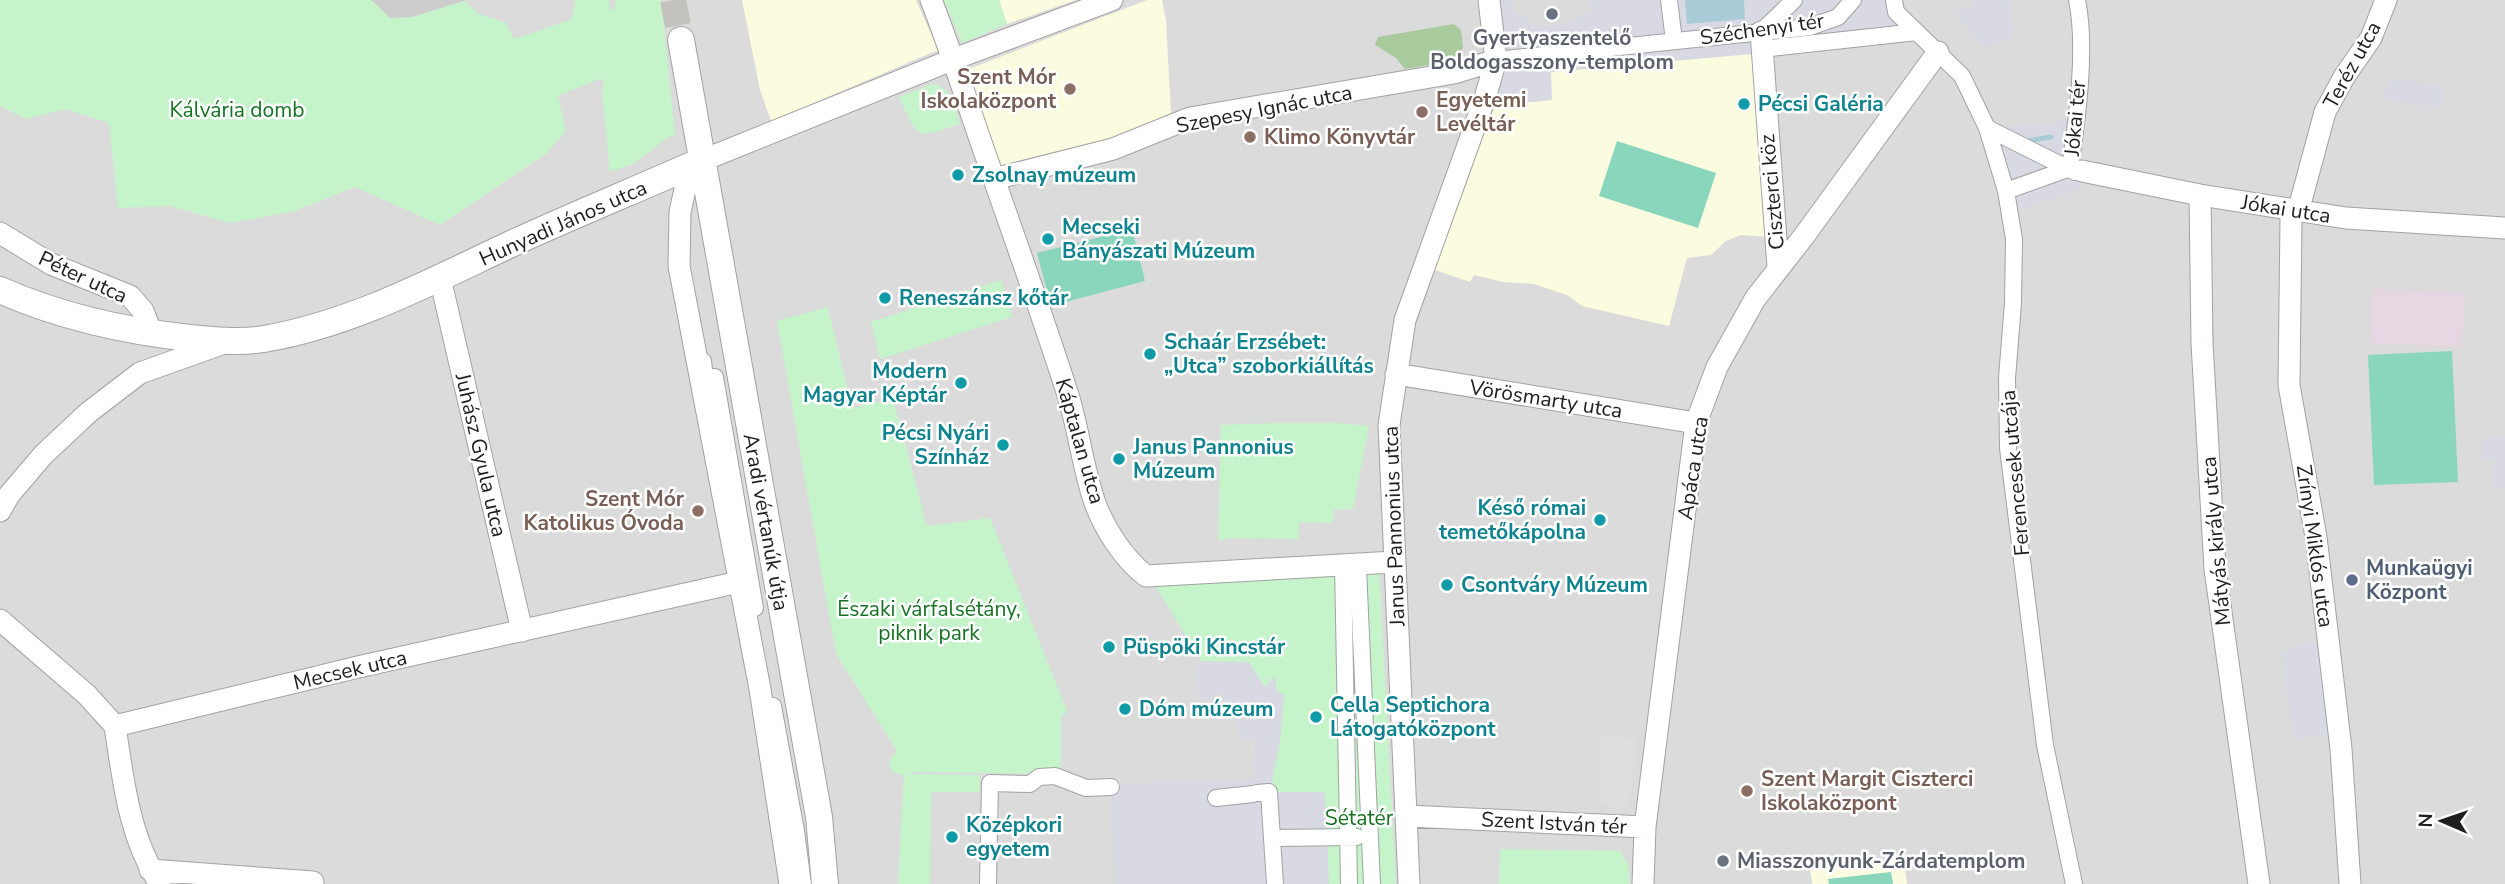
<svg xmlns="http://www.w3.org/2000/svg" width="2505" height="884" font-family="'Nunito Sans',sans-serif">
<rect width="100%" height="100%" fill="#eeebe5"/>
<path fill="#dcdbdb" d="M0,0H2505V884H0Z"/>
<path fill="#e6d7e3" d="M2373,289L2465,293L2462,347L2370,343Z"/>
<path fill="#fbfcdf" d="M742,0H916L938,50L771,121L760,90Z
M999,0H1076L1007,24Z
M1147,0H1162L1166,20L1171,114L1109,139L998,168L964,71Z
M1754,53L1770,237L1741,235L1726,241L1711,255L1687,258L1669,326L1582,306L1567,295L1534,284L1503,282L1474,275L1470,282L1435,270L1494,106L1501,103L1509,104L1551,100V72Z
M1904,859L1907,884H1812L1810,868Z"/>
<path fill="#ccc" d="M371,0H466L412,17L390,18Z"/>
<path fill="#a8ca9d" d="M1454,24L1461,30L1463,48L1451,61L1405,69L1396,58L1375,45L1378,37Z"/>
<path fill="#c5f4cb" d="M0,0H371L390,18L413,17L464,1L479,14L506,23L514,39L572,19L575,0H609L610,10L614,9L616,0H661L675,135L667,138L635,163L610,172L602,92L604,79H599L558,96L566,131L547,153L440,225L355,187L295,211L230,223L170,206L118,208L109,123L65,109L26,119L0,106Z
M944,0H999L1007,24L962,43Z
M932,84C953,87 954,106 960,124C915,139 919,140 899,97Z
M1001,280L1012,317L880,359L871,322Z
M828,307L852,408L893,399L927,526L990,518L1067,711L1061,716V774L910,772V774L980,775V792H931L930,884H898L904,775C894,774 890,771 889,761L897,751L836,654L777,321Z
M1272,423H1339L1369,426L1353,509H1334L1333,523L1299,522L1298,539L1229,538L1218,541L1221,425Z
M1379,567L1396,884H1329L1327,838L1254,779L1249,663L1201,661L1152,580Z
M1500,849L1620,851L1628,864L1630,884H1499Z"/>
<path fill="#89d6bc" d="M1617,141L1716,173L1698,228L1599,196Z
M1132,229L1145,281L1051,306L1037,253Z
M2452,351L2458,482L2374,485L2368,355Z
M1891,872L1893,884H1829L1828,879Z"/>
<path fill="#dedede" d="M1601,734L1637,738L1629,807L1599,804Z"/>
<path fill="#d9d9e3" d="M1481,0H1509L1515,10L1523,18L1535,25L1545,27L1574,21L1593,8L1587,0H1685L1688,24L1745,18L1744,0H1902L1908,40L1551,72L1552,100L1509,104L1485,98L1489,62Z
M1972,0H2010L2014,36L1985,47L1951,11L1972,7Z
M2394,78L2443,86L2442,109L2380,98Z
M2078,112H2084L2081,188L2005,215L1987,128L2051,124Z
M2505,435V488H2493L2494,460L2482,459V438Z
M2319,642L2328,736L2293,739L2281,651L2293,650V644Z
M1201,661L1249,662L1265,687L1273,677L1276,681V690L1284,695L1281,735L1270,792H1325L1329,884H1114L1111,784L1254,779L1253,740H1243L1223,692L1200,703L1196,671Z"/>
<path fill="#a9cbd8" d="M1685,0H1744L1745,19L1687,24Z"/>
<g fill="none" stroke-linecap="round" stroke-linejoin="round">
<path stroke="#a9cbd8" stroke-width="5" d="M2026,141L2051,137"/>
<path stroke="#c4c2bd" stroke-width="26" stroke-dasharray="26 13" stroke-linecap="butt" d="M673,0L681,40"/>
<g stroke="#a2a2a2" stroke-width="18">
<path id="pedestrian" d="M1669,0L1674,41
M1894,0L1896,12L1962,76L1987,128L2006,191L2014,239L2013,303L2007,378L2008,448L2045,745L2074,884
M1761,32L1794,0
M1761,49L1917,32
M1496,60L1810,27L1838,17L1853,0
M1987,128L2075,172
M2006,191L2070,168C2077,120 2087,48 2077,0
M703,361L705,378L715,377L755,608
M1343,565L1349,884
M1358,568L1372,884
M773,706L796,831L803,884
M1257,793L1269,792L1275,884
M1216,798L1253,794
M1272,838L1357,837
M988,884L990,783L1030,784L1039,777L1055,776L1086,788L1111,787"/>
</g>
<g stroke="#a2a2a2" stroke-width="23">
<path id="minor" d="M931,0C950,48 965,96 982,145C1011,228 1041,311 1068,395C1079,431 1083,469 1095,503C1105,530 1124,559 1146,576L1394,562
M1761,32L1778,267
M701,161L954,59L1112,0
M690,166L680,212L679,266L760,689L790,884
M2082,171L2200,195L2346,218L2505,228
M994,179L1113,149L1190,118L1454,73L1496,60
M2200,195L2202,343L2215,569L2259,884
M0,233L51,264L130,296L143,311L152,334
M440,278L522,631
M1396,374L1696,423
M0,511L9,495L44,454L89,412L140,373L227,342
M0,620L87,695L115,726L358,667L739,582
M115,726C123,779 129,838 160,884
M1407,816L1645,827
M150,870L313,882V884
M1409,884L1389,425L1405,320L1485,98L1496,60L1489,0
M1643,884L1645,827L1696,423L1717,367L1755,299L1804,236L1938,52
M2350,884L2341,749L2316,537L2289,385L2291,219L2299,208L2325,112L2344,77L2371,38L2386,0"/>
</g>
<g stroke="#a2a2a2" stroke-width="28">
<path id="tertiary" d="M681,40L819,817L825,884
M0,290C61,317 124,331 190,338C215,340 239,343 264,339C352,324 432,281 511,244C574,215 638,189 701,161"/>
</g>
<use href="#pedestrian" stroke="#fff" stroke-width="16"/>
<use href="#minor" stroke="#fff" stroke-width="21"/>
<use href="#tertiary" stroke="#fff" stroke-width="26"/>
</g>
<g fill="#6b7280" stroke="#fff" stroke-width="2.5">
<circle cx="1552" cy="14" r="7"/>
<circle cx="1723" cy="861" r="7"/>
</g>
<g fill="#8d6e63" stroke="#fff" stroke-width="2.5">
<circle cx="1070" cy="89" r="7"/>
<circle cx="1422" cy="112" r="7"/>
<circle cx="1250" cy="137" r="7"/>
<circle cx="698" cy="511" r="7"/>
<circle cx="1747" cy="791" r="7"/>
</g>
<g fill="#0f9aa8" stroke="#fff" stroke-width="2.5">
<circle cx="1744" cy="104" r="7"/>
<circle cx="958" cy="175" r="7"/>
<circle cx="1048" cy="239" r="7"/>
<circle cx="885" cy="298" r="7"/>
<circle cx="1150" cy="354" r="7"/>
<circle cx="961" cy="383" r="7"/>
<circle cx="1003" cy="445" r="7"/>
<circle cx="1119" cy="459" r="7"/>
<circle cx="1600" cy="520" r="7"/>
<circle cx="1447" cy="585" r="7"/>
<circle cx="1109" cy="647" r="7"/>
<circle cx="1125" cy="709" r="7"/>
<circle cx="1316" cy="717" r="7"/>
<circle cx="952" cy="837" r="7"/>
</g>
<circle fill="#5c6f8a" stroke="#fff" stroke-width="2.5" cx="2352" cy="580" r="7"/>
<g text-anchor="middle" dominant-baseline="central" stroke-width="5" stroke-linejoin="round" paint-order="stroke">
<g font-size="21" fill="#1e1e1e" stroke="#fff">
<text transform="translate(1762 29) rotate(-8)">Széchenyi tér</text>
<text transform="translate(2352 65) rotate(-61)">Teréz utca</text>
<text transform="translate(1264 109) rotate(-11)">Szepesy Ignác utca</text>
<text transform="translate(2075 118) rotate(-85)">Jókai tér</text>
<text transform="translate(1772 192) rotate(-95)">Ciszterci köz</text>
<text transform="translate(2286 209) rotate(9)">Jókai utca</text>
<text transform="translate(563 223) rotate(-24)">Hunyadi János utca</text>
<text transform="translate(83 277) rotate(25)">Péter utca</text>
<text transform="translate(1546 399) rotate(9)">Vörösmarty utca</text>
<text transform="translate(1080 441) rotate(74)">Káptalan utca</text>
<text transform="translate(481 455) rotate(77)">Juhász Gyula utca</text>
<text transform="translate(1693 468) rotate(-81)">Apáca utca</text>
<text transform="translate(2015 473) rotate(-95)">Ferencesek utcája</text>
<text transform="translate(766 522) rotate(80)">Aradi vértanúk útja</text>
<text transform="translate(1394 526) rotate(-92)">Janus Pannonius utca</text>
<text transform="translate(2216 541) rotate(-95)">Mátyás király utca</text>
<text transform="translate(2315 546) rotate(82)">Zrínyi Miklós utca</text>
<text transform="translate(350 670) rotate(-13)">Mecsek utca</text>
<text transform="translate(1554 823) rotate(3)">Szent István tér</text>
</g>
<g font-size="21" font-weight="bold" fill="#5b616d" stroke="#fff">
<text x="1552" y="38">Gyertyaszentelő<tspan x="1552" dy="24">Boldogasszony-templom</tspan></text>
<text x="1737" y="861" text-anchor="start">Miasszonyunk-Zárdatemplom</text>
</g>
<g font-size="21" font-weight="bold" fill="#785e54" stroke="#fff" text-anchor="start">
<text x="1056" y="77" text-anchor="end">Szent Mór<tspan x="1056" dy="24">Iskolaközpont</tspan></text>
<text x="1436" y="100">Egyetemi<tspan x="1436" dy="24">Levéltár</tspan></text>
<text x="1264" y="137">Klimo Könyvtár</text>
<text x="684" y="499" text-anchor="end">Szent Mór<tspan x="684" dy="24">Katolikus Óvoda</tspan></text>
<text x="1761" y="779">Szent Margit Ciszterci<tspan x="1761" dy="24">Iskolaközpont</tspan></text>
</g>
<g font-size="21" font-weight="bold" fill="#0d838f" stroke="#fff" text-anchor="start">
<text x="1758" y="104">Pécsi Galéria</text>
<text x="972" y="175">Zsolnay múzeum</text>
<text x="1062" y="227">Mecseki<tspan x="1062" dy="24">Bányászati Múzeum</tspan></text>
<text x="899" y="298">Reneszánsz kőtár</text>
<text x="1164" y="342">Schaár Erzsébet:<tspan x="1164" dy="24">„Utca” szoborkiállítás</tspan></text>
<text x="947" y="371" text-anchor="end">Modern<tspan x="947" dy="24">Magyar Képtár</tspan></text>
<text x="989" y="433" text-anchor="end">Pécsi Nyári<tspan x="989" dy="24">Színház</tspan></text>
<text x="1133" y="447">Janus Pannonius<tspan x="1133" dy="24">Múzeum</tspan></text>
<text x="1586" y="508" text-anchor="end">Késő római<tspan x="1586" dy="24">temetőkápolna</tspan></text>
<text x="1461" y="585">Csontváry Múzeum</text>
<text x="1123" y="647">Püspöki Kincstár</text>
<text x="1330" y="705">Cella Septichora<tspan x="1330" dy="24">Látogatóközpont</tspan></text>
<text x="1139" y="709">Dóm múzeum</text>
<text x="966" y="825">Középkori<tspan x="966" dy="24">egyetem</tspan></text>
</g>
<g font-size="21" fill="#157222" stroke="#fff">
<text x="237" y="110">Kálvária domb</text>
<text x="929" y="609">Északi várfalsétány,<tspan x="929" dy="24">piknik park</tspan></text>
<text x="1359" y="818">Sétatér</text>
</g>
<g font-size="21" font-weight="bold" fill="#4e5e75" stroke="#fff" text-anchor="start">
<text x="2366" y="568">Munkaügyi<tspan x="2366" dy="24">Központ</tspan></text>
</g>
</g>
<g transform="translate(2442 821) rotate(272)" stroke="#ffffff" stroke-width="5" paint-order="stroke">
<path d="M0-5L12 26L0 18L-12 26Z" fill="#1e1e1e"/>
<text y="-10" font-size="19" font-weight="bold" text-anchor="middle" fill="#1e1e1e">N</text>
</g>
</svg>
